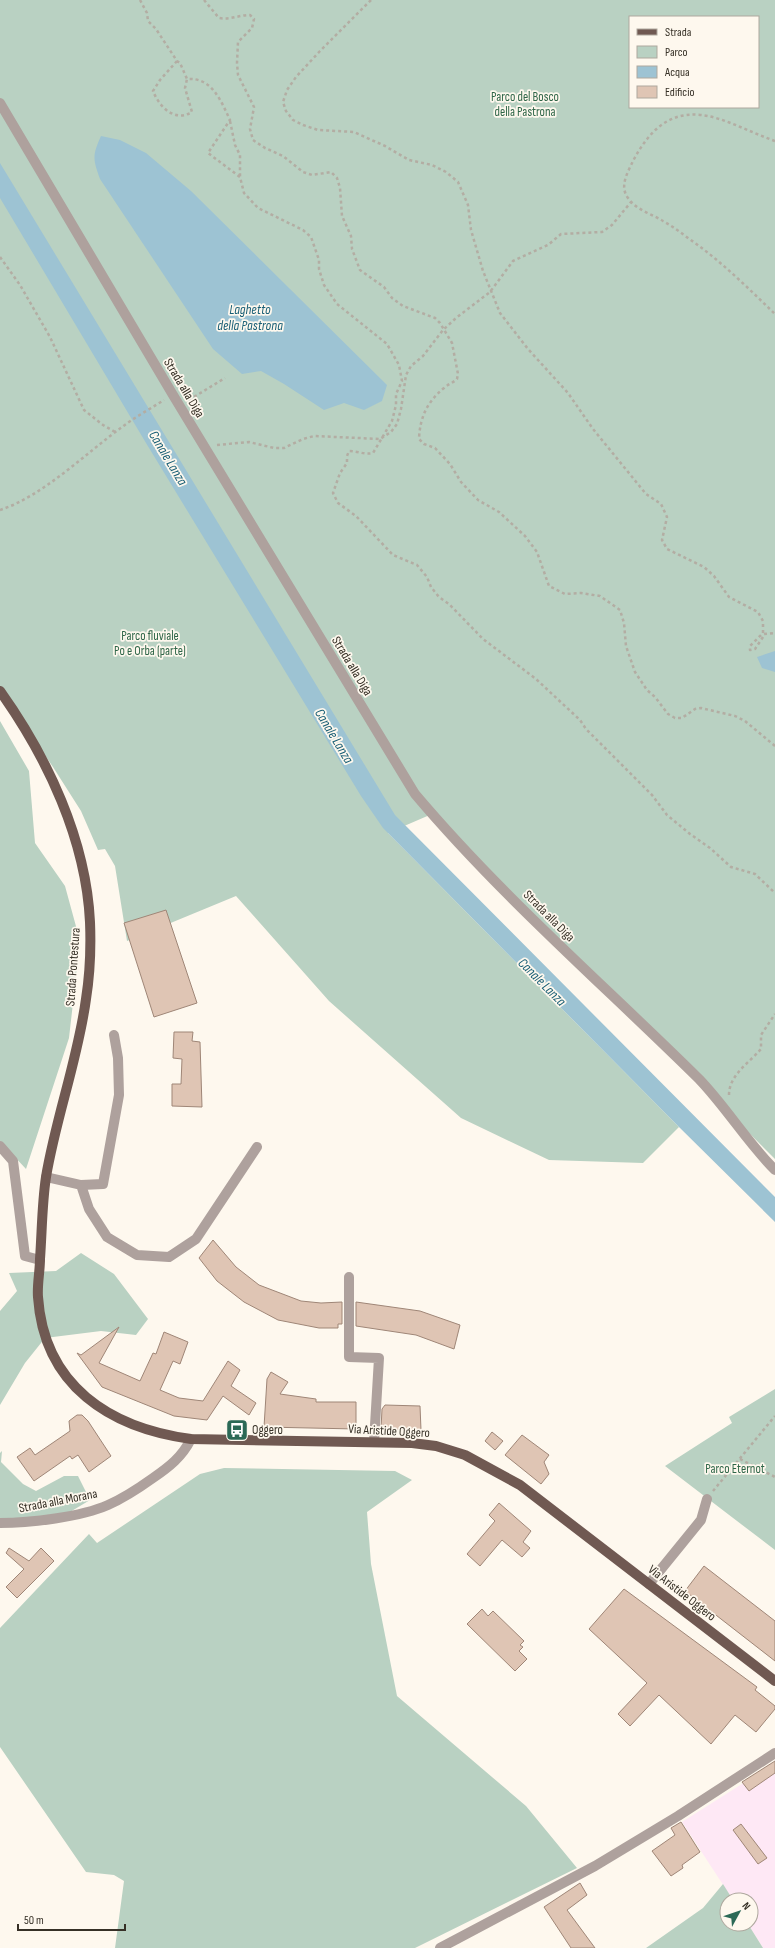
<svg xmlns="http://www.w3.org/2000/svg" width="775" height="1948" font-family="'Sofia Sans Condensed',sans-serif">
<rect width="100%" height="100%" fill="#fef8ee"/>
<path fill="#fee8f5" d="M775,1763V1948H763L748,1924H751V1900H733L682,1822Z"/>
<path fill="#b9d1c2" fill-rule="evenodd" d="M0,0H775V1159L432,814L388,833L679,1127L643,1163L549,1160L461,1118L329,1001L236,896L127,941L115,866L105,849L98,850L81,811L53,767L0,690ZM630,17H758V107H630Z
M0,721L29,771L35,843L65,886L80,941L69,1038L26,1169L0,1141Z
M81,1253L114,1274L148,1319L136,1335L101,1331L45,1338L25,1363L0,1405V1311L17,1291L9,1273L56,1271Z
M775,1389V1550L665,1466L732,1423L729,1417Z
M2,1451L1,1462L23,1484L36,1491L64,1476H78L90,1500L70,1512L0,1522V1453Z
M224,1468L395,1471L412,1480L367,1512L371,1564L397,1696L526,1806L577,1868L415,1948H115L124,1881L114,1875L86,1872L0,1747V1628L89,1534L97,1543L200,1474Z
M723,1884L733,1900H727V1924H748L763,1948H646L703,1908Z"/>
<path fill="#9dc3d3" d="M101,136L120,140L146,153L191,191L387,385L382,401L364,410L344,403L324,410L284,384L261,371L242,374L213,349L100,179C93,159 92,156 101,136Z
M0,163L395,815L775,1197V1222L679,1127L383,828L361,796L146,443L0,198Z
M775,651V672L762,668L757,657Z"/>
<path fill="#dfc5b4" stroke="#9f8677" d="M166,910L197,1003L154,1017L124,923Z
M174,1032H193L192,1041L200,1042L202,1107L172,1106V1084H181L182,1059L173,1058Z
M213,1240L236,1267L259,1285L301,1301L321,1303L342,1302V1324H338V1328H319L278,1320L244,1302L217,1281L199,1258Z
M356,1302L420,1311L460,1325L454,1349L416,1335L356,1326Z
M119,1327L99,1363L140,1381L153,1353L156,1354L164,1332L188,1342L180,1364L173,1361L160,1390L179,1398L203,1401L228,1361L240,1370L231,1386L256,1403L249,1415L223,1396L207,1420L174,1416L102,1387L77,1353L81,1355Z
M271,1372L288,1382L280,1394L316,1399V1402H356V1429L264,1427L267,1379Z
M385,1405L420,1406L421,1430L381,1429L382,1409Z
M77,1415H82L88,1421L111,1456L89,1472L78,1455L72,1459L70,1456L34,1481L17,1457L30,1448L35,1455L70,1431L69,1421Z
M492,1432L503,1441L495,1450L485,1441Z
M522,1435L549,1455L544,1462L549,1474L541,1484L505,1455Z
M499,1503L531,1531L523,1542L530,1548L522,1557L502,1540L480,1566L467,1554L495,1521L489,1515Z
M9,1548L29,1561L41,1548L54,1561L17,1598L6,1587L24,1569L6,1553Z
M704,1566L775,1621V1661L685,1591Z
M624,1589L757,1687L755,1690L775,1706V1709L756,1732L735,1715L711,1744L659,1695L630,1726L618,1714L647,1683L589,1629Z
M482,1609L488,1616L493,1611L524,1641L520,1645L523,1647L519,1651L527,1659L515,1671L467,1624Z
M775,1761V1773L749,1791L742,1782Z
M681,1822L700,1852L682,1865L683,1868L671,1876L652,1851L675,1835L671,1828Z
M741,1824L767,1858L758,1864L733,1830Z
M580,1883L587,1895L567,1910L595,1948H571L544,1907Z"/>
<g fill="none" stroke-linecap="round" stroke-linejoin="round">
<path stroke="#b3ada3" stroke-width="2.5" stroke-dasharray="3 3" stroke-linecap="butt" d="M140,0L147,13L148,21L156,29L177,61L180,63L187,79C212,77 221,101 230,120L208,153L240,177L244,193L258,208L303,230L311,237L319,260V269L324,285L337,304L387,344L399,365L402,381L396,394V405L392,421L373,453C364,455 358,451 349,451L347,456V463L340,473L333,493L338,503L356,516L393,555L417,565L427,577L431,587L439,597L449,604L483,639L536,679L580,720L586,729L652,795L667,815L690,834L710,848L731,867L755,874L775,893
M204,0L219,18C230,20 239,15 250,15L254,19L252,28L238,42L237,63L238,75L254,107L250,129L253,140L265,148L283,156L303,172L312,175L331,172L337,178L340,188L342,216L351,236L352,249L360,270L384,287L392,298L403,306L435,318L440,323L452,343L458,374L457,379C453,383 448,384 444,388C427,402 420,417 419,439L424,444L435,448L450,464L461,482L478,500L499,512L525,536L537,552L549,586L565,594L581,593L600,596L620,610L624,623L626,646L635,672L647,690L655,697L668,714L675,718H682L695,709L701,708L735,716L745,721L775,746
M371,0L320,51L296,77L287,90L283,102L286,111L293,120L303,125L318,130L354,132L385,146L409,160L432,165L446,172L458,182L468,205L471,230L483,271L500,313L528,349L568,393L593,429L646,494L661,504L667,517L662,540L667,549L704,567L714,576L729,597L758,612L763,621V633L750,646V650L755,649L765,634
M177,61L160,80L153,91C159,106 174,123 192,112L185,88L187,79
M230,121L235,145L240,155V177
M775,141C755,134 736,124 716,118C674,106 651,127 633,161C628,172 619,186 628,198C636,210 652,214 663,221C672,226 680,232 688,238C720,260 748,288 775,314
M0,257L20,285L50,337L84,410L103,425L115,432
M189,400L225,378
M217,445L249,442L274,448H284L303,439L314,436L380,439L391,432L397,424L401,409L406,375L411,366L423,356L443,330L456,318L490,292L513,261L548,245L561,234L602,232L612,225L631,202
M0,510C43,496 85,454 122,427C135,417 150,409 164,400
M764,634L775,633
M729,1095C729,1075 749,1063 761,1049V1035L775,1014
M740,1459L775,1477
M713,1491L775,1416"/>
<path stroke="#aea19d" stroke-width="10" d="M0,103L173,395L415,794C502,897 604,985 699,1079C726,1107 747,1142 775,1170
M0,1146L13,1161L25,1256L40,1260
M46,1177L81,1185L103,1184L119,1095L118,1058L114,1035
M81,1185L89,1209L107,1237L137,1255L169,1257L196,1239L257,1147
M349,1277V1357L379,1358L374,1442
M0,1523C30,1523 81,1517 108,1505C124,1498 139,1488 153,1478C169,1467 182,1457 191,1439
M649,1584L701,1520L707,1499
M440,1948L595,1866L678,1816L775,1753"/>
<path stroke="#705952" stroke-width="10" d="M0,691C47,757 86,839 90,922C91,947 90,974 86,999C78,1059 56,1117 46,1177C42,1203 42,1231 40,1259C40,1271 37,1285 38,1297C44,1386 110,1428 191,1439L412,1443L436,1446L465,1455L520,1485L775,1681"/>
</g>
<defs>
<g id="bus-square" transform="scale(1.15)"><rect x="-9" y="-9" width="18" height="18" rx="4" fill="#2b6956" stroke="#fef8ee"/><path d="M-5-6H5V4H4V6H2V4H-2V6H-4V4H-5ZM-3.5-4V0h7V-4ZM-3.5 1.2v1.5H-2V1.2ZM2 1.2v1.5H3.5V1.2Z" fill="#fff"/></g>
</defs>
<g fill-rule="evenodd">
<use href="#bus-square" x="237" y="1430"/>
</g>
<g text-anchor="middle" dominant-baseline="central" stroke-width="3.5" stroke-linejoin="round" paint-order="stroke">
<g font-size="13" fill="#2e6547" stroke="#fef8ee">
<text x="525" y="97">Parco del Bosco<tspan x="525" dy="15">della Pastrona</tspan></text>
<text x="150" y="636">Parco fluviale<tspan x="150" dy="15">Po e Orba (parte)</tspan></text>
<text x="735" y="1469">Parco Eternot</text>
</g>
<g font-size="13" fill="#363026" stroke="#fef8ee">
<text transform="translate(184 388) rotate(59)">Strada alla Diga</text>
<text transform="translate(352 666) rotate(59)">Strada alla Diga</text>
<text transform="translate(549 916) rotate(45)">Strada alla Diga</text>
<text transform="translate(73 967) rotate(-86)">Strada Pontestura</text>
<text transform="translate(389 1431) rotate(3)">Via Aristide Oggero</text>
<text transform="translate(58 1501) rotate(-11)">Strada alla Morana</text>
<text transform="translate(682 1593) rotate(38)">Via Aristide Oggero</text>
</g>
<g font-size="13" fill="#363026" stroke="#fef8ee" text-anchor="start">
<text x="252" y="1430">Oggero</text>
</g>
<g font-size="14" font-style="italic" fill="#185e75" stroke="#fef8ee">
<text x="250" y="309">Laghetto<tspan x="250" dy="16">della Pastrona</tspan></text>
<text transform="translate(168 458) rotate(59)">Canale Lanza</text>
<text transform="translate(334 736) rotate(59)">Canale Lanza</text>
<text transform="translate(542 982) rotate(45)">Canale Lanza</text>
</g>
</g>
<rect x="629" y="16" width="130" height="92" fill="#fef8ee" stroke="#aea89e"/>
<rect x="637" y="29" width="20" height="6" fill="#705952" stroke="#aea89e"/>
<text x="665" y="36" font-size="12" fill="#363026">Strada</text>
<rect x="637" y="46" width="20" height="12" fill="#b9d1c2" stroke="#aea89e"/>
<text x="665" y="56" font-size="12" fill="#363026">Parco</text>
<rect x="637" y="66" width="20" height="12" fill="#9dc3d3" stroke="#aea89e"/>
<text x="665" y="76" font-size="12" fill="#363026">Acqua</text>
<rect x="637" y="86" width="20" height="12" fill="#dfc5b4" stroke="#aea89e"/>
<text x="665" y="96" font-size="12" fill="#363026">Edificio</text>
<g transform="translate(739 1912) rotate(50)"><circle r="19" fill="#fef8ee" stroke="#aea89e"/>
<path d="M0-3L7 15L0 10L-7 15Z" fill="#2b6956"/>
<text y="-6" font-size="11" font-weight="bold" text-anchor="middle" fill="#363026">N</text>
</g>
<path d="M18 1924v6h107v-6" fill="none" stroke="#363026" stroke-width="2"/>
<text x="24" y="1924" font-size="12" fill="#363026" stroke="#fef8ee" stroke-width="3" paint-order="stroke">50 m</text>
</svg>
